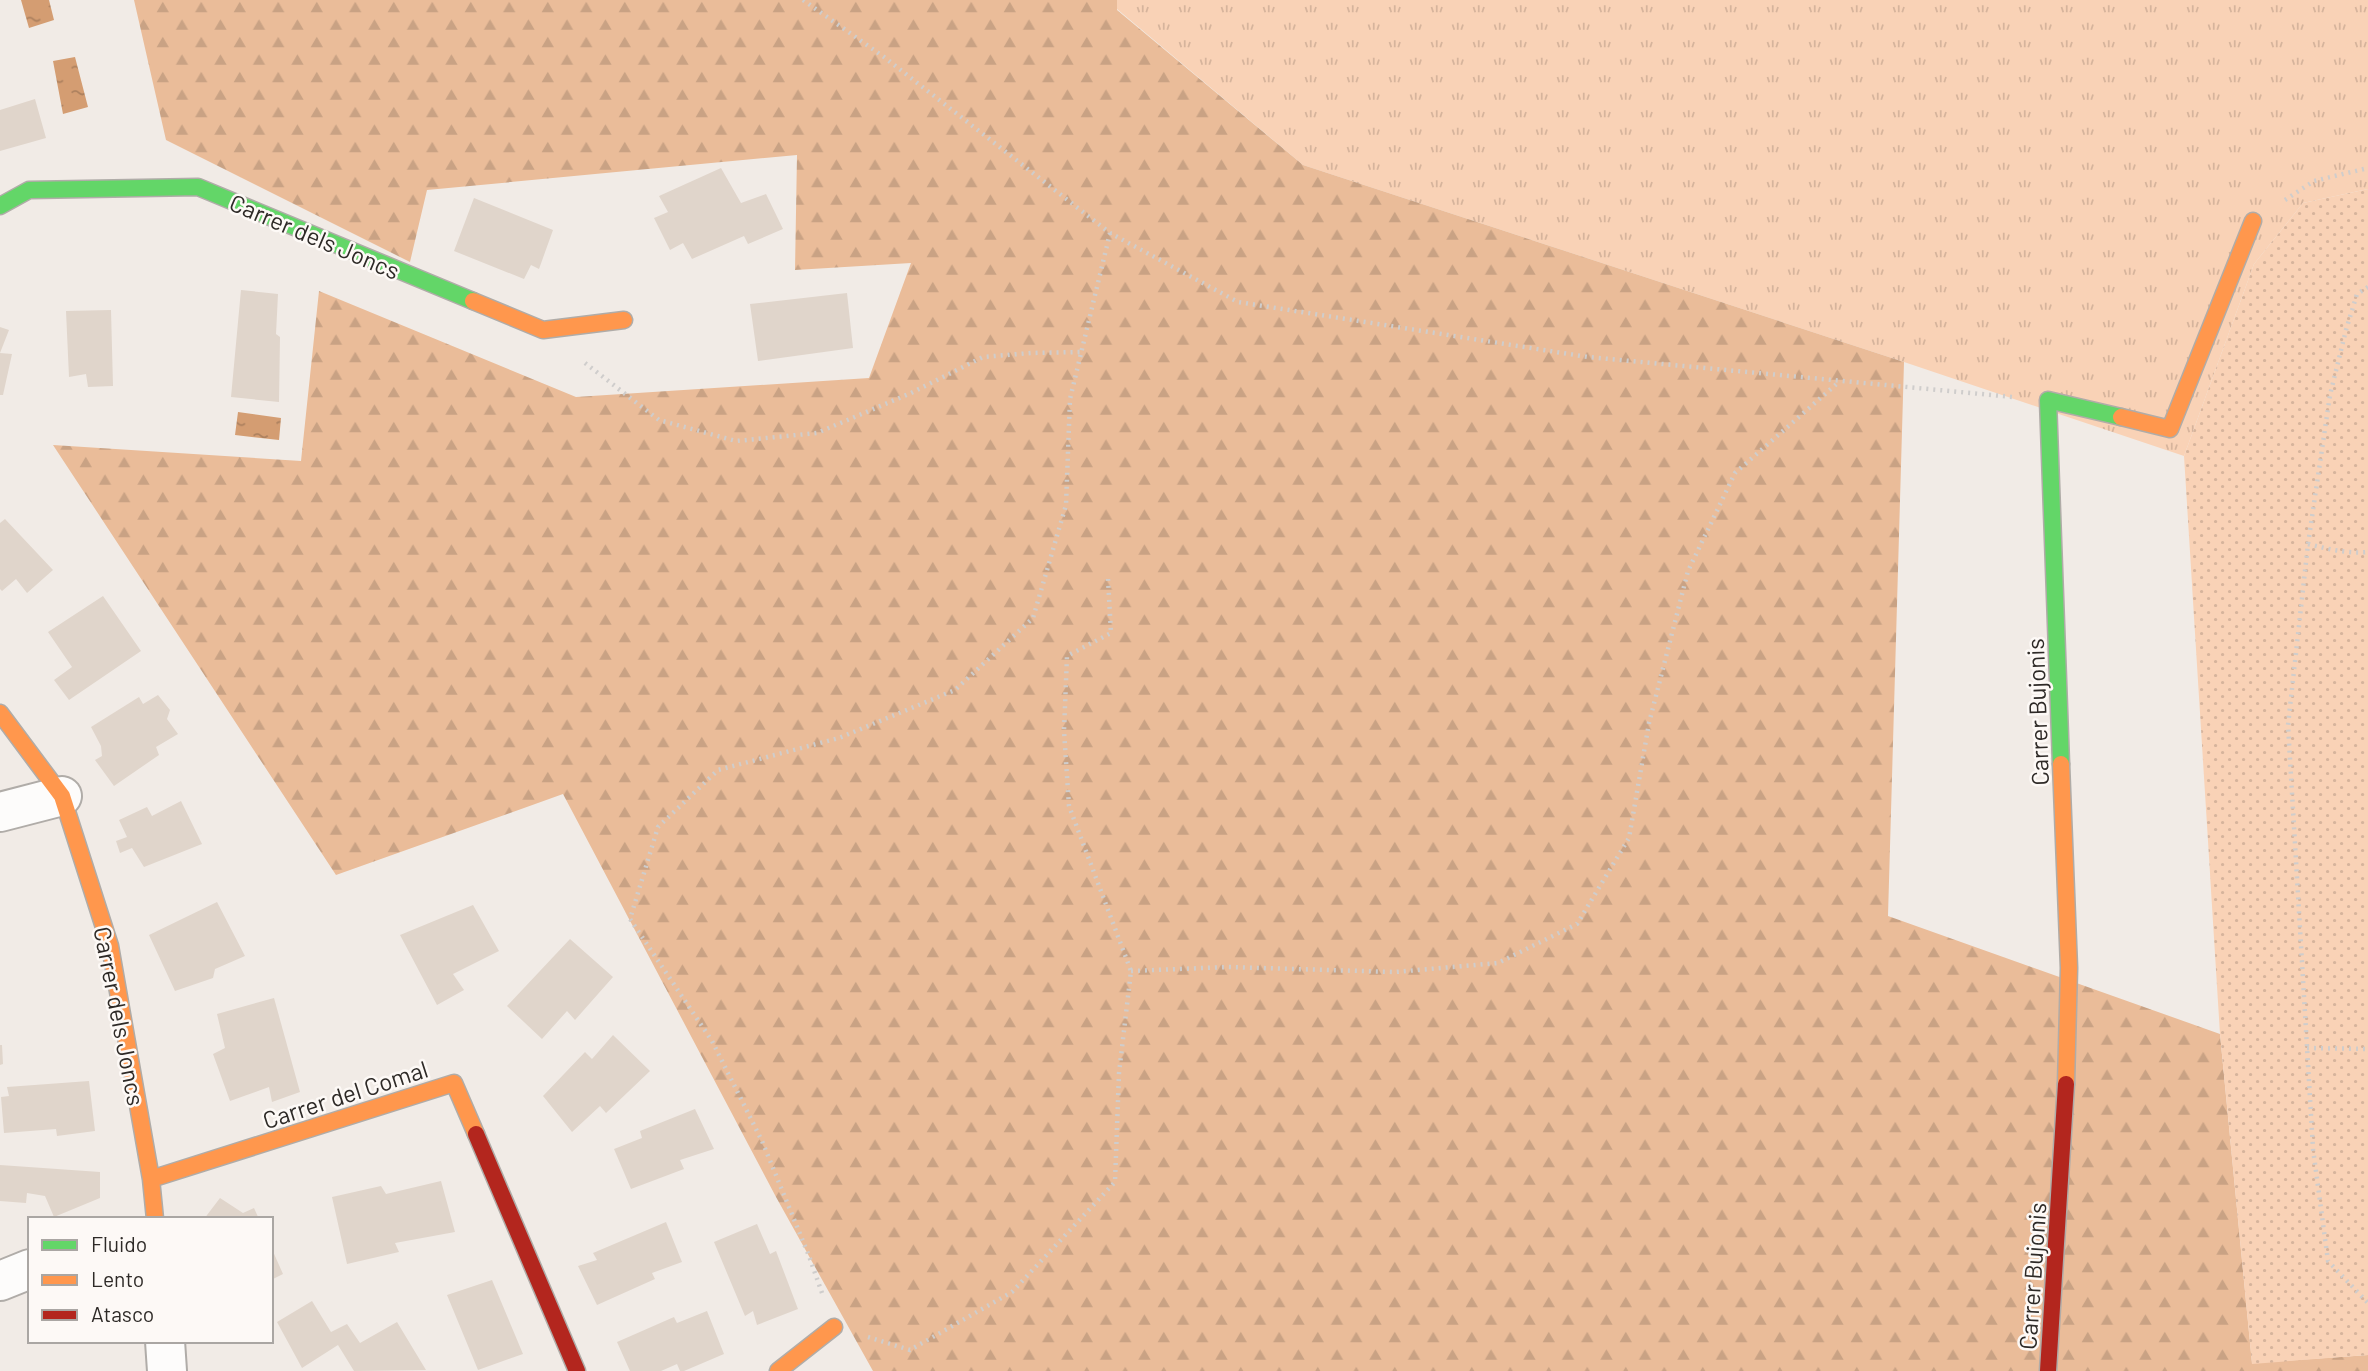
<svg xmlns="http://www.w3.org/2000/svg" width="2368" height="1371" font-family="Barlow,sans-serif">
<defs>
<pattern id="grass-tufts" width="24" height="20" patternUnits="userSpaceOnUse" patternTransform="scale(1.75)"><rect width="24" height="20" fill="#f9d2b6"/><path d="M3 7l-1-3M5 7V3M7 7l1-3M15 17l-1-3M17 17v-4M19 17l1-3" fill="none" stroke="#d6b49c"/></pattern>
<pattern id="forest-firs" width="22" height="20" patternUnits="userSpaceOnUse" patternTransform="scale(1.75)"><rect width="22" height="20" fill="#eabc99"/><path d="M5 1l3.5 6h-7zM16 11l3.5 6h-7z" fill="#c9a284"/></pattern>
<pattern id="park-dots" width="8" height="8" patternUnits="userSpaceOnUse" patternTransform="scale(1.75)"><rect width="8" height="8" fill="#f9d2b6"/><path d="M2 2h.1M6 6h.1" fill="none" stroke="#d6b49c" stroke-width="1.8" stroke-linecap="round"/></pattern>
<pattern id="water-ripples" width="26" height="14" patternUnits="userSpaceOnUse" patternTransform="scale(1.75)"><rect width="26" height="14" fill="#d49d72"/><path d="M2 4q2-2 4 0t4 0M15 11q2-2 4 0t4 0" fill="none" stroke="#ac805e"/></pattern>
</defs>
<rect width="100%" height="100%" fill="#f1ebe6"/>
<path fill="url(#grass-tufts)" d="M1117,0H2368V189L2303,203L2254,264L2184,456L1904,362L1303,165L1117,9Z"/>
<path fill="url(#forest-firs)" d="M134,0H1117V10L1303,165L1904,362L1888,916L2220,1034L2252,1363L2368,1355V1371H873L776,1197L563,794L336,875L53,445L301,461L319,291L576,397L869,378L911,263L795,270L797,155L427,190L410,262L166,140Z"/>
<path fill="url(#park-dots)" d="M2368,189V1355L2252,1364L2220,1034L2184,456L2254,264L2303,203Z"/>
<path fill="url(#water-ripples)" d="M21,0H49L54,20L29,28Z
M75,57L88,107L63,114L53,61Z
M238,412L281,418L279,440L235,435Z"/>
<path fill="#e0d5cb" d="M35,99L46,138L0,151V110Z
M721,168L741,203L766,194L783,229L748,244L744,236L692,259L683,243L670,250L654,218L668,212L659,196Z
M474,198L553,230L539,269L531,265L524,279L454,251Z
M241,290L278,294L276,334L280,337L279,402L231,397Z
M847,293L853,348L758,361L750,304Z
M111,310L113,386L88,387L86,374L69,377L66,311Z
M0,327L9,330L0,353L12,354L3,395H0Z
M5,519L53,570L27,593L16,579L2,591L0,589V523Z
M103,596L141,651L69,700L54,680L72,667L48,632Z
M158,695L170,710L167,719L178,734L156,747L159,755L114,786L95,760L102,756L101,746L91,727L139,697L143,704Z
M181,801L202,844L144,867L132,848L120,853L116,841L127,837L119,820L147,807L152,816Z
M217,902L245,956L215,969L213,978L175,991L149,935Z
M473,905L499,951L453,974L464,990L437,1005L400,935Z
M570,939L613,977L575,1020L567,1011L542,1039L507,1006Z
M274,998L300,1092L272,1102L269,1087L230,1101L213,1054L225,1048L217,1014Z
M613,1035L650,1071L606,1113L600,1106L572,1132L543,1096L585,1052L592,1059Z
M0,1045H2L3,1064L0,1065Z
M89,1081L95,1131L57,1136L56,1129L4,1133L1,1097L9,1096L7,1087Z
M695,1109L714,1149L680,1160L684,1169L631,1189L614,1149L642,1138L640,1131Z
M0,1165L100,1172V1198L54,1217L45,1196L27,1193L26,1203L0,1201Z
M441,1181L455,1232L395,1243L399,1252L347,1264L332,1197L381,1186L386,1194Z
M220,1198L243,1213L254,1208L259,1219H204Z
M666,1222L682,1262L652,1273L655,1279L597,1305L578,1266L597,1260L593,1253Z
M757,1224L770,1254L776,1251L798,1309L757,1325L753,1311L745,1316L714,1242Z
M271,1247L283,1274L271,1280Z
M492,1280L523,1354L478,1370L447,1295Z
M312,1301L331,1332L347,1324L360,1343L397,1322L426,1370L354,1371L338,1345L302,1368L277,1322Z
M707,1311L724,1354L684,1371H680L677,1364L661,1371H630L617,1342L674,1317L677,1323Z"/>
<g fill="none" stroke-linecap="round" stroke-linejoin="round">
<g stroke="#b0aca8" stroke-width="42">
<path id="street" d="M0,812L62,796
M0,1281L30,1269
M165,1341L167,1371"/>
</g>
<g stroke="#b0aca8" stroke-width="19">
<path id="fast" d="M0,206L29,190L198,187L473,301
M2061,764L2048,400L2121,417"/>
</g>
<g stroke="#b0aca8" stroke-width="19">
<path id="slow" d="M473,301L543,330L624,320
M2121,417L2170,429L2253,221
M0,713L62,796L110,946L151,1179L155,1219
M2061,764L2069,968L2066,1084
M151,1179L454,1083L476,1134
M778,1371L834,1327"/>
</g>
<g stroke="#b0aca8" stroke-width="19">
<path id="jam" d="M476,1134L577,1371
M2048,1371L2066,1084"/>
</g>
<path stroke="#cfcdcc" stroke-width="4.5" stroke-dasharray="2 5" stroke-linecap="butt" d="M803,0L884,57L1110,233L1238,302L1588,357L2013,397
M2285,200L2314,181L2368,168
M2368,287L2357,294L2346,330L2330,395L2308,544L2288,725L2313,1149L2328,1261L2368,1303
M585,363L659,420L736,441L817,433L911,393L983,357L1031,353L1081,352
M2308,544C2328,549 2347,554 2368,552
M1131,971L1227,967L1395,972L1498,963L1577,924L1629,838L1649,723L1688,571L1735,473L1840,381
M2307,1048L2368,1049
M822,1293L809,1256L762,1141L712,1041L630,919L658,827L718,770L839,738L955,690L1033,618L1066,505L1070,399L1110,233
M868,1337L910,1350L1012,1292L1115,1182L1119,1073L1131,971L1069,806L1064,731L1067,656L1111,633L1108,579"/>
<use href="#street" stroke="#fdfcfb" stroke-width="38"/>
<use href="#fast" stroke="#63d668" stroke-width="16"/>
<use href="#slow" stroke="#ff974d" stroke-width="16"/>
<use href="#jam" stroke="#b3261e" stroke-width="16"/>
</g>
<g text-anchor="middle" dominant-baseline="central" stroke-width="5" stroke-linejoin="round" paint-order="stroke">
<g font-size="24" fill="#2e2a27" stroke="#fdf9f6">
<text transform="translate(315 236) rotate(23)">Carrer dels Joncs</text>
<text transform="translate(2037 712) rotate(-92)">Carrer Bujonis</text>
<text transform="translate(120 1016) rotate(79)">Carrer dels Joncs</text>
<text transform="translate(345 1094) rotate(-18)">Carrer del Comal</text>
<text transform="translate(2032 1276) rotate(-86)">Carrer Bujonis</text>
</g>
</g>
<rect x="28" y="1217" width="245" height="126" fill="#fdf9f6" stroke="#aaa6a3" stroke-width="2"/>
<rect x="42" y="1240" width="35" height="10" fill="#63d668" stroke="#aaa6a3" stroke-width="2"/>
<text x="91" y="1252" font-size="21" fill="#2e2a27">Fluido</text>
<rect x="42" y="1275" width="35" height="10" fill="#ff974d" stroke="#aaa6a3" stroke-width="2"/>
<text x="91" y="1287" font-size="21" fill="#2e2a27">Lento</text>
<rect x="42" y="1310" width="35" height="10" fill="#b3261e" stroke="#aaa6a3" stroke-width="2"/>
<text x="91" y="1322" font-size="21" fill="#2e2a27">Atasco</text>
</svg>
